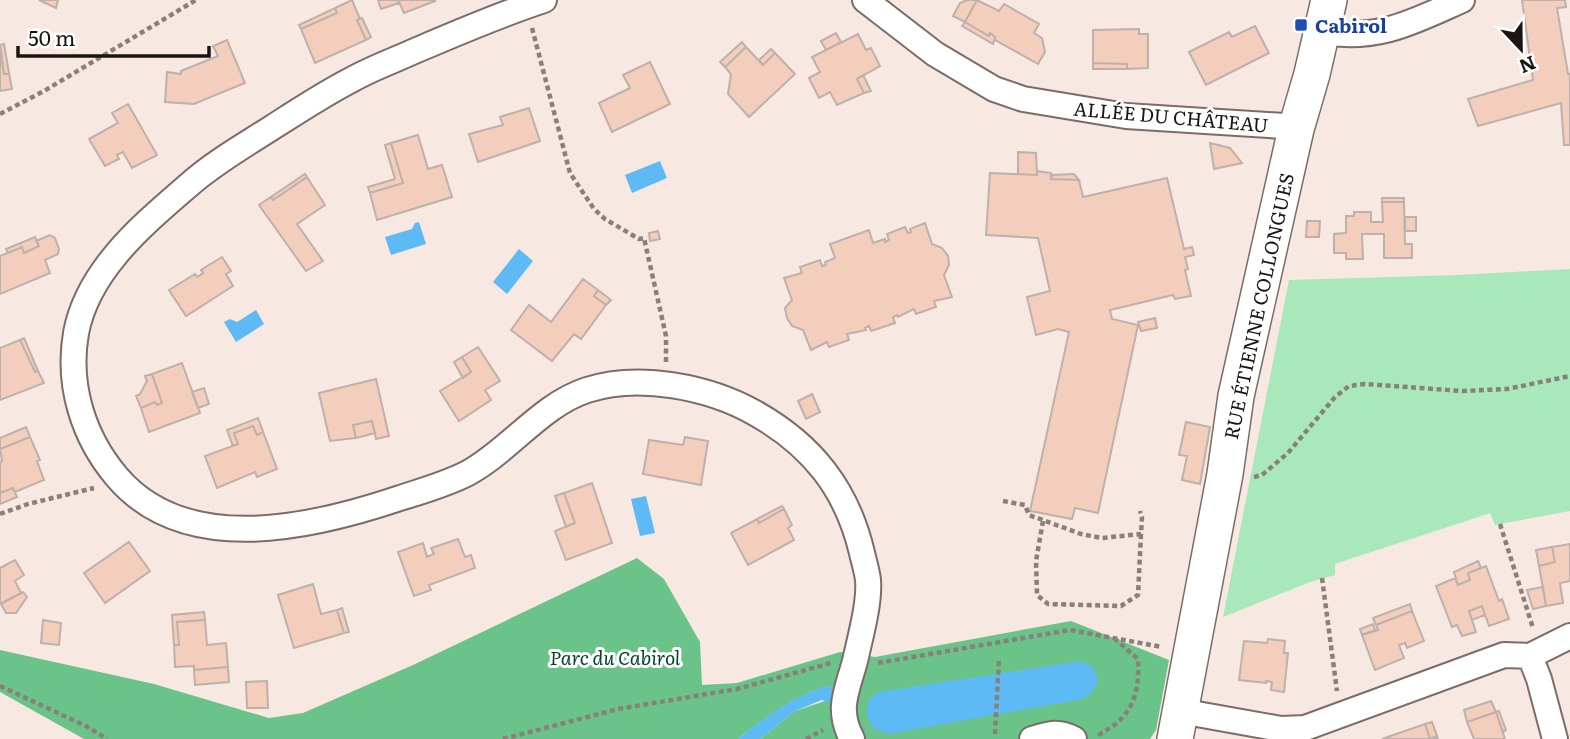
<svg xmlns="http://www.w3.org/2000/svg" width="1570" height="739" font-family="Literata,serif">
<rect width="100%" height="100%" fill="#f7e8e1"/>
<path fill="#a9e8bb" d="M1570,269V511L1495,525L1490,513L1335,564V575L1310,582L1223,617L1289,280L1457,275Z"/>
<path fill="#6ac388" d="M637,558L664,579L700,642L702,685L737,683L840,652L875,657L1071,621L1169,660L1156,730L1150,739H760L795,711L825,701L829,686C799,693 762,719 738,739H84L0,692V650L154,684L269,718L303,713L413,665Z"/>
<path fill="#5ebaf4" d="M660,161L667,178L632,193L625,175Z
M419,222L426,244L391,255L385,237L412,229L415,223Z
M519,249L533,261L507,294L493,282Z
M256,310L264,324L236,342L224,322L230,319L237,322Z
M646,496L655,533L640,536L631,499Z
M1081,661L1093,667L1098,679L1093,692L1082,699L889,734L873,728L867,714L869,699L879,692Z
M828,686H833L830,703L822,700L795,711L760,739H738C761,719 799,693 828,686Z"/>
<path fill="#f3cebc" stroke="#beb0aa" stroke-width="2" d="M39,0H58L56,8Z
M352,0L360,19L357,20L366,40L315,63L301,29L337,13L335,8Z
M378,0H398L399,3L381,9Z
M398,0H434L435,1L404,13Z
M967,0H977L965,22L953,16L960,3Z
M977,0L999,11L1004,4L1039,24L1034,33L1042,38L1045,52L1038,64L995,40V37L990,33L989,36L965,22Z
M1522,0H1565L1566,7L1557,8L1568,74H1570V145H1564L1561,103L1478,126L1468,99L1533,80Z
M335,8L337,13L301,29L299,25Z
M362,18L371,37L366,40L357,20Z
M965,22L989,36L990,33L995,37L993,44L962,26Z
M1255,26L1269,53L1206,85L1189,52L1229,32L1232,37Z
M1139,29V34H1148V68L1127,69V64L1093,63V30Z
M836,33L841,42L826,50L821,41Z
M858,34L866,50L871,48L880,66L857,79L864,93L837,105L830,92L819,98L809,78L820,72L812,57Z
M227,40L245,83L194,104L165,102L167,72L181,74V71L218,56L213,46Z
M742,42L746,47L725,67L720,62Z
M4,44L9,73L4,74L0,45Z
M746,47L763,65L775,53L795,74L749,117L728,94L731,74L725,67Z
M771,49L775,53L763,65L759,60Z
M0,53L4,74L9,73L12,89L0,91Z
M650,62L670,104L612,132L599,103L630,88L623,75Z
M1093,63L1127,64V69H1093Z
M863,75L871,91L864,93L857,79Z
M128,104L157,155L132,168L123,152L117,155L119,159L105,166L89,139L118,123L112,113Z
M529,108L540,141L478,162L469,134L503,125L500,117Z
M418,135L428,169L442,165L452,197L377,220L370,193L403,183L391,143Z
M391,143L403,183L370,193L368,187L395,179L385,145Z
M1210,143L1230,148L1242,163L1214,169Z
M1018,152L1036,153L1037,175L1018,174Z
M1037,171L1051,173V179L1079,180L1083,197L1167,178L1184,249L1192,247L1194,255L1185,257L1188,269L1185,270L1191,296L1175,299L1173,295L1110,310L1112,319L1138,325L1098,513L1075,508L1072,519L1030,511L1069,332L1058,329L1036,335L1027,297L1050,291L1038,238L986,235L990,173L1037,175Z
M305,174L307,177L273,200L271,197Z
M1074,174L1079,180L1051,179L1052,175Z
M307,177L325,205L297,224L323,261L306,271L259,205L271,197L273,200Z
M1382,198H1404V202H1382Z
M1382,202H1404L1405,244H1412V258H1384V234H1362L1363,259H1346V253H1334V234L1346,233V216H1354V212H1371V222H1383Z
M1405,217H1416V231H1405Z
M1307,221H1320L1319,237H1306Z
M925,223L932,244L942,248L948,256L949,265L944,275L952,297L934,301L936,307L916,314L914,309L898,317L897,315L893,317L895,323L871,331L869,326L865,328L866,330L847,334L849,340L829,347L827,342L811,350L803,330L792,326L787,318L785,308L792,300L784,278L802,273L800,267L820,260L822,266L826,265L825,262L835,258L830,244L869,230L873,243L885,239V242L889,240L887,234L905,227L908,233L911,232L910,229Z
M658,231L660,239L650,241L649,233Z
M50,235L55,238L59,249L58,254L45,260L50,273L0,294V256L22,247L24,253L39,246L36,241Z
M35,237L39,246L24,253L22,247L8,253L6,249Z
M222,257L231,271L226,274L233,286L186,316L169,290L195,274L197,277L203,273L201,270Z
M583,279L598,290L594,296L606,305L581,339L574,334L552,361L511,330L529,305L551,322Z
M598,290L611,300L606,305L594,296Z
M1155,318L1157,328L1141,331L1138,322Z
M24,338L38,371L35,372L20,340Z
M20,340L35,372L38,371L44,383L0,400V348Z
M478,347L500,381L485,390L491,400L459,421L440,391L471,372L462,357Z
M462,357L471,372L463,378L454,362Z
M182,363L200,413L149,432L141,408L155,402L157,405L162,403L152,374Z
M152,374L162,403L157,405L155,402L141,408L136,396L140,394L147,381L145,376Z
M376,379L389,436L376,439L372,421L353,425L356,438L330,441L319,393Z
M204,388L209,404L198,408L192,392Z
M812,394L820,412L806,419L798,401Z
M258,418L263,432L257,435L253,426L234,433L238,444L233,446L227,430Z
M372,421L375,433L356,438L353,425Z
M1186,422L1210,427L1200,484L1182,480L1187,456L1179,455Z
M253,426L257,435L263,432L277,469L257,477L255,472L217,488L205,456L238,444L234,433Z
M26,427L30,437L0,449V438Z
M30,437L40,460L37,461L44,480L15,492L13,488L0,493V462L2,461L0,449Z
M685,437L708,441L701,485L643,474L649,440L683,445Z
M592,483L612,543L566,560L555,531L575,523L564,493Z
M13,488L17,497L0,504V493Z
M564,493L575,523L566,527L555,496Z
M782,506L784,509L759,523L757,519Z
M784,509L792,525L788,528L794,540L748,565L731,533L757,519L759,523Z
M458,539L465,557L471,555L475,568L429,585L431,590L414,596L398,552L423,543L427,557L434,554L431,548Z
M129,542L150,571L105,603L84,573Z
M1570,544V581L1560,583L1563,603L1546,606L1539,566L1555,562L1552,547Z
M1552,547L1555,562L1539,566L1536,550Z
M15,560L24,575L15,581L21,593L0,604V568Z
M1478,561L1481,568L1468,573L1470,580L1458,585L1454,572Z
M1486,566L1499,601L1502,599L1509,619L1489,626L1482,606L1469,611L1476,632L1462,636L1457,625L1452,627L1436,586L1455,578L1458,585L1470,580L1468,573Z
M313,584L321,614L337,610L344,633L294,648L278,595Z
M1543,587L1546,606L1533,609L1527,590Z
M23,592L27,597L16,613H6L1,604Z
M1410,604L1412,611L1376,625L1373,618Z
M1482,606L1485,615L1472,620L1469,611Z
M342,608L349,632L344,633L337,610Z
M1412,611L1424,641L1407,648L1405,643L1399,645L1404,658L1375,670L1362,635L1378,630L1376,625Z
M204,612L205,620L177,622L179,645H174L172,615Z
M43,620L61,623L59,645L41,643Z
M205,620L207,645L226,643L228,667L194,670V666L175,667L174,645H179L177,622Z
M1373,624L1375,630L1362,635L1360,629Z
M1268,639L1285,641L1284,653H1288L1284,692L1271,690L1272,682L1266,681V683L1239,680L1244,641L1267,643Z
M228,667L229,682L195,685L194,670Z
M267,681L268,708H247L246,682Z
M1491,701L1496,712L1467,722L1464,710Z
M1499,711L1506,730L1503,732L1496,712Z
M1496,712L1505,739H1474L1467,722Z
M1432,722L1437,736L1430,739L1425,724Z
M1425,724L1430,739L1437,736L1438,739H1382Z"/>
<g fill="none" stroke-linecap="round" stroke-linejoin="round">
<g stroke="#7a6d67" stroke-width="28">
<path id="street" d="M544,0C501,14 459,32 417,50C395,60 372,68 351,80C324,94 298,111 273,127C245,145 215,162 190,184C144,224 88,269 76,333C67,385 83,437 117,477C186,558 314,527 400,498C422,491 447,484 468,473C510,450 541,405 587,390C639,373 709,387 755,413C812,445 847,489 862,553C864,562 867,571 868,580C870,603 860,638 855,661C847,691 836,709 852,739
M865,0L935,54L994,89L1023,99L1126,116L1284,126L1296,129
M1323,32C1378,41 1413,22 1462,0
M1530,656L1539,679L1555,739
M1180,711L1281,729L1305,728L1504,655L1530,656L1570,636
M1032,739C1048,734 1058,730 1074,739"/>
</g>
<g stroke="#7a6d67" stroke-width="38">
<path id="secondary" d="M1175,739L1225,474L1236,396L1296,129L1312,74L1329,0"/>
</g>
<path stroke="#8a807b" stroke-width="4.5" stroke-dasharray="5 3.5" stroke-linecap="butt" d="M532,28L570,173L594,209L605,219L639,239L644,238L666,336V363
M0,114L44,91L196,0
M1254,477L1262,475L1288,453L1335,397L1349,386L1365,384L1462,391L1507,389L1570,376
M1003,501L1025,505L1029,515L1081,534L1102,538L1141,534L1142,518L1140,511
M0,514L28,504L94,488
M1043,521L1036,561L1037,595L1048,604L1121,606L1138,595L1141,534
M1500,524L1533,628
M1322,578L1337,691
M878,663L1070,630L1162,647
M0,686L86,726L107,739
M995,734L999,658
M1098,735C1132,718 1140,695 1138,659L1115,639
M503,739L618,709L737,689L831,663
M806,739L823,730"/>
<use href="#street" stroke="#fff" stroke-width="24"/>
<use href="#secondary" stroke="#fff" stroke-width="35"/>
</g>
<rect fill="#1a4fb4" stroke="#fff" stroke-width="2.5" x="1294" y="18" width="14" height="14" rx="3.5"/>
<g text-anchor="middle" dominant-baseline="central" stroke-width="6" stroke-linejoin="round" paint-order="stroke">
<g font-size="19" font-weight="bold" fill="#164399" stroke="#fff" text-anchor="start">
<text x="1315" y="25">Cabirol</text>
</g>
<g font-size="19" fill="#1a1513" stroke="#fff">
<text transform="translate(1171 116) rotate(5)">ALLÉE DU CHÂTEAU</text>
<text transform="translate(1258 306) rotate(-78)">RUE ÉTIENNE COLLONGUES</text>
</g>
<g font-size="19" font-style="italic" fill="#004823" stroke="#fff">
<text x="615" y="657">Parc du Cabirol</text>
</g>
</g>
<g transform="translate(1521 49) rotate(158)" stroke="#ffffff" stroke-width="5" paint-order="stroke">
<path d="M0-5L12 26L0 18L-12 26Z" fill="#1a1513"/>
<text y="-10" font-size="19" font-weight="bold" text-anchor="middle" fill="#1a1513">N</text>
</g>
<path d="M18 46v10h191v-10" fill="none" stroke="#1a1513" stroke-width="3.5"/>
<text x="28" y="46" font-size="21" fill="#1a1513" stroke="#ffffff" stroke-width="5" paint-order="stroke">50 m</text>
</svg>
